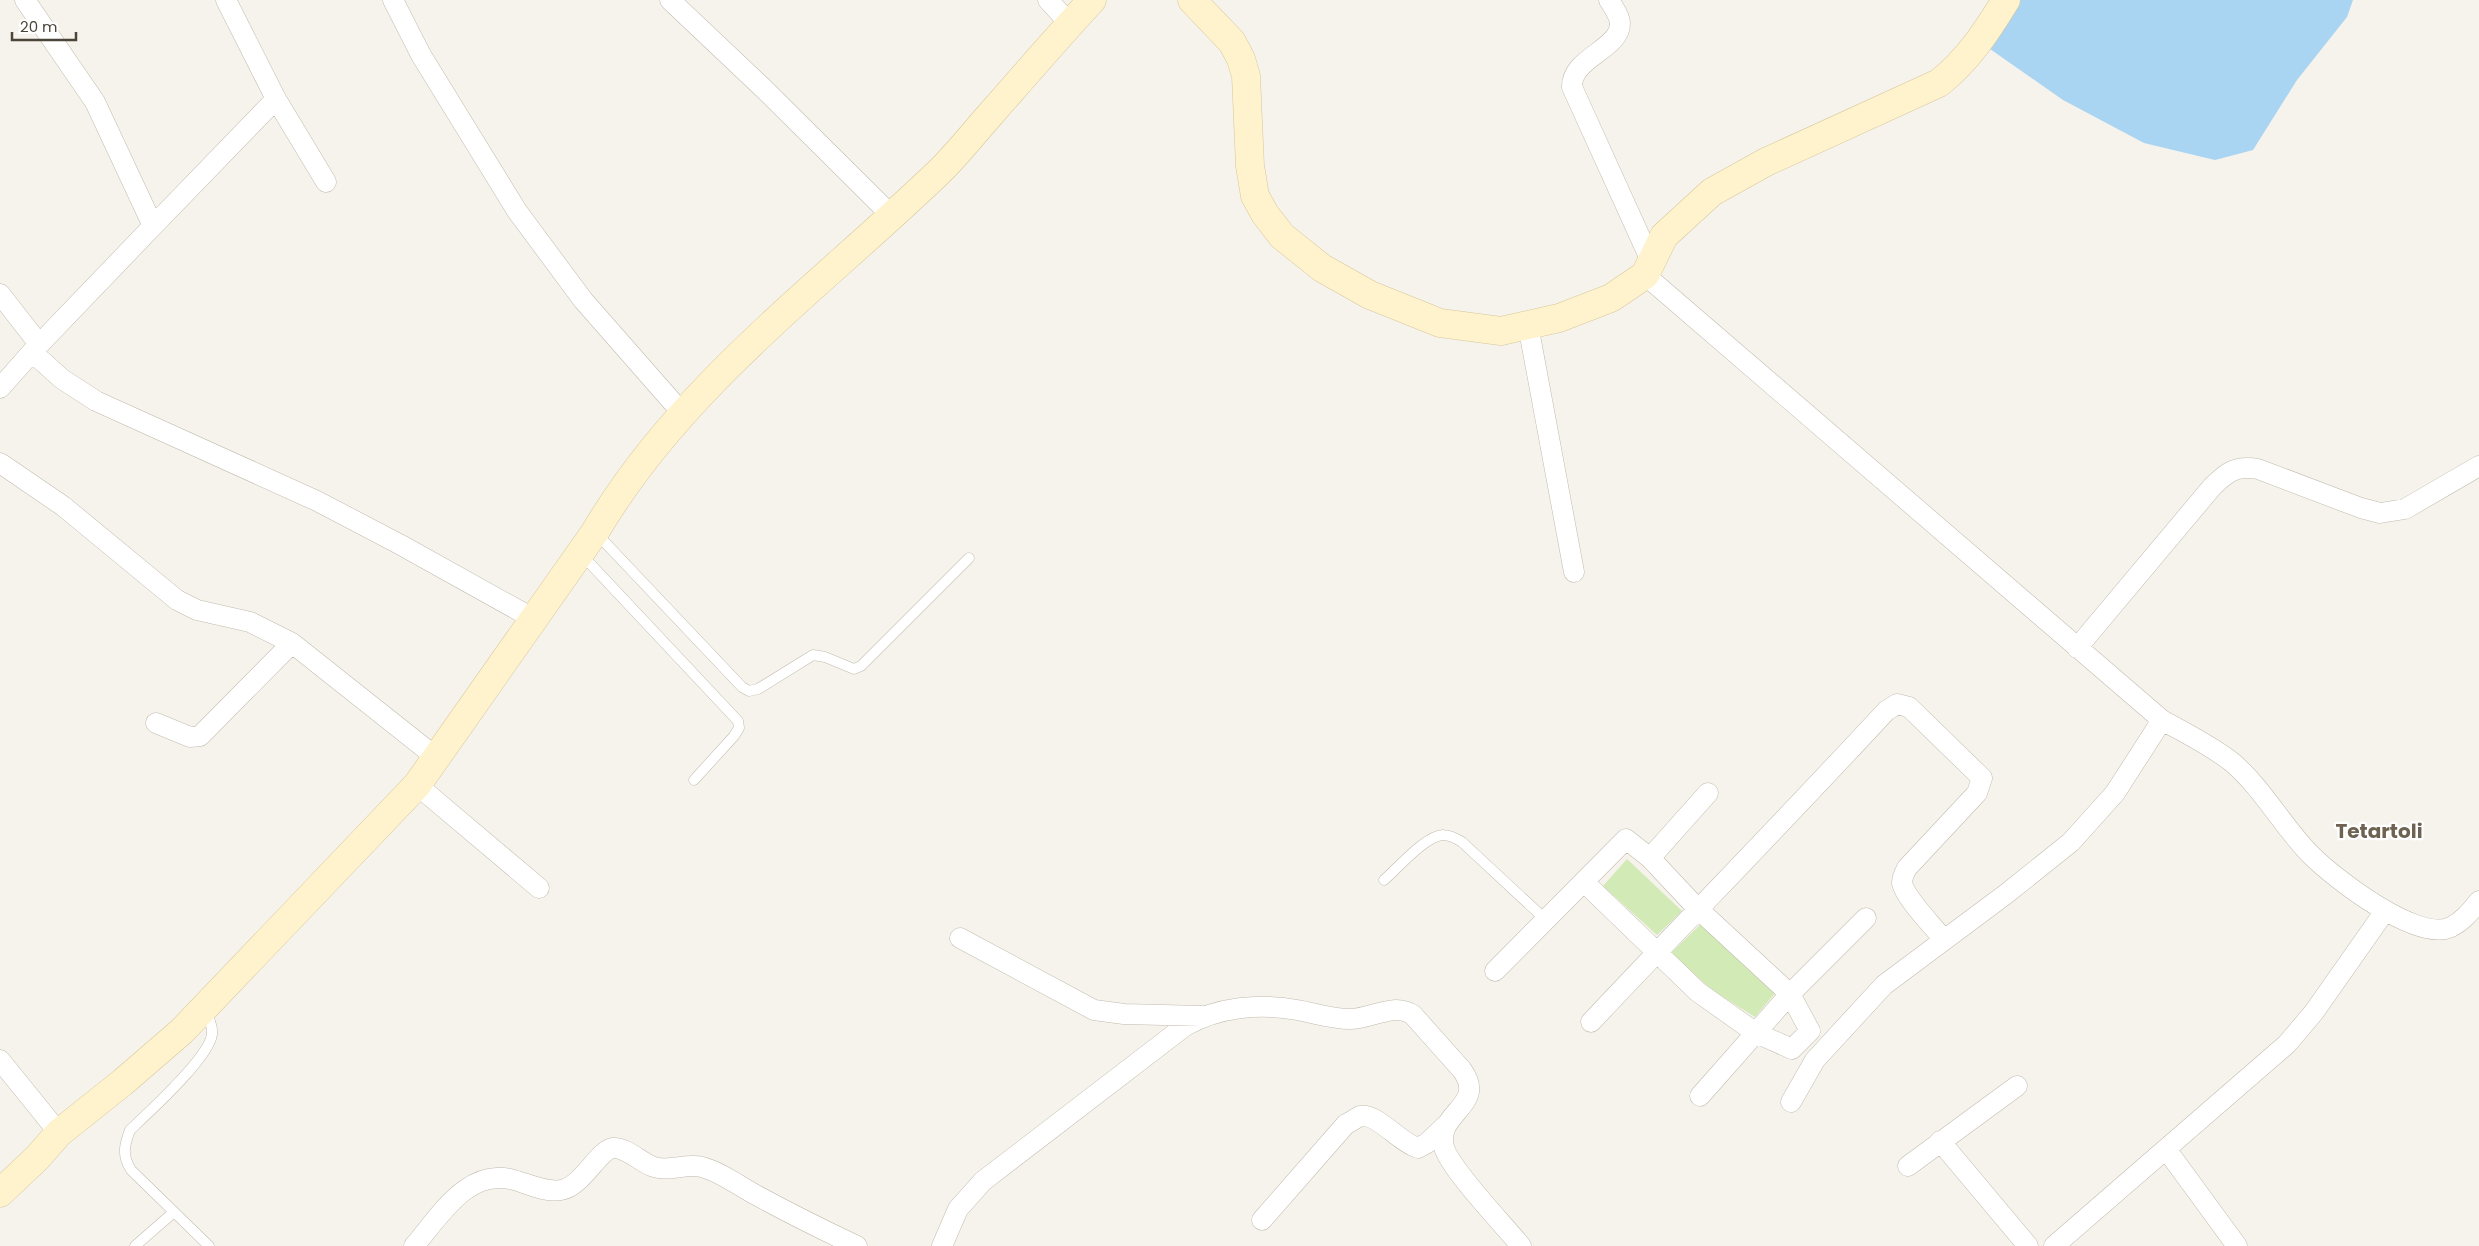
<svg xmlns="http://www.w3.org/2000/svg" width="2479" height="1246" font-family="Poppins,sans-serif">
<rect width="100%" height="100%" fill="#f6f3ec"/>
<path fill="#d2eab5" d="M1627,859L1682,911L1657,935L1603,886Z
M1702,923L1776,992L1755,1017L1712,990L1671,953Z"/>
<path fill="#a9d4f2" d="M2011,0H2353L2347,17L2297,80L2253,150L2215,160L2144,143L2063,100L1980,42Z"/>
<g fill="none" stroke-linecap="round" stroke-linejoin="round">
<g stroke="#c2bbae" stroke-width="11">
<path id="lane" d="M596,533L742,687L749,691L758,689L813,655L825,657L854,669L861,666L969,558
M582,555L738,721L739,728L734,736L694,780
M1384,880C1397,869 1427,834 1444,835C1450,835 1457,839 1462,842L1546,920
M204,1009C208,1017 213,1025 212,1034C210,1057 149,1112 130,1130C124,1146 122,1155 131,1170L209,1246
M135,1246L174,1212"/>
</g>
<g stroke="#c2bbae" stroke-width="21">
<path id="street" d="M226,0L276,99L326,182
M393,0L421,55L517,211L583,300L683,414
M670,0L763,88L891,215
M1048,0L1070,24
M1609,0C1613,7 1620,16 1620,24C1620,49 1571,58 1572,87L1651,261
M153,226L276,99
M1645,275L2162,720C2185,733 2212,746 2233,763C2264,790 2283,827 2311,855C2335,879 2418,943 2451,927C2463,921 2471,911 2479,901
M0,294L39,344
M1528,325L1574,572
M32,352L62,379L96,401L317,501L401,545L534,619
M0,388L32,352L153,226L95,102L25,0
M0,463L63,506L177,600L197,610L250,622L292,643L437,758
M2077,648L2212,487C2227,472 2236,465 2258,469L2361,508L2380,513L2405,509L2479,466
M156,723L190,737L200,736L292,643
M417,785L539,888
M1650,858L1708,793
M1584,882L1698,992L1756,1033L1792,1049L1810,1031L1790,994L1700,1096
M960,938L1094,1010L1124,1014L1202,1016
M1495,971L1626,839L1650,858L1697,908L1790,994L1866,918
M1591,1022C1689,918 1789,816 1886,711L1897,704L1909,707L1982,778L1977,793L1907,868C1904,874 1902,877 1902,883C1905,898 1934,927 1944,940
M0,1060L59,1133
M1791,1102L1815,1060L1884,985L2006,894L2071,842L2115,793L2162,720
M1940,1141L2028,1246
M2166,1149L2237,1246
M1908,1166L2017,1086
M1262,1220L1346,1124C1351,1122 1356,1118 1360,1116C1376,1112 1400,1143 1418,1148L1427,1143L1446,1125
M414,1246C440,1216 468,1167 514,1180C528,1184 547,1193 561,1190C583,1186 598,1150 613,1148C627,1147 641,1163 654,1167C670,1172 686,1163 702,1167C721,1172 739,1186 756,1195C789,1213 823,1230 857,1246
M942,1246L958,1209L983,1181L1185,1026C1218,1007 1259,1003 1297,1010C1314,1013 1332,1019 1350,1019C1372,1019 1393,1002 1413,1015L1462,1070C1488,1106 1435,1112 1444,1147C1449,1168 1505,1226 1521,1246
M2054,1246L2287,1044L2314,1012L2385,911"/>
</g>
<g stroke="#d6c79b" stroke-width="29">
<path id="secondary" d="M1192,0L1232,42L1241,59L1246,76L1250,166L1255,196L1265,214L1282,236L1322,268L1370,295L1440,323L1501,331L1559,318L1611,298L1645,275L1664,236L1712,192L1766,162L1939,83C1968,60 1987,31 2006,0
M0,1193L37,1158L59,1133L123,1082L182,1031L417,785L595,532C681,386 821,286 941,170C958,153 973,134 989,116C1023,77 1057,38 1092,0"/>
</g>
<use href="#lane" stroke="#fff" stroke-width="10"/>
<use href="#street" stroke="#fff" stroke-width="20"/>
<use href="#secondary" stroke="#fff3cd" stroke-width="28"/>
</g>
<g text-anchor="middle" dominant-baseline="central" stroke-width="4.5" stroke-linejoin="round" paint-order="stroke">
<g font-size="20" font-weight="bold" fill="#6e6250" stroke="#fff">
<text x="2379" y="831">Tetartoli</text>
</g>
</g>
<path d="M12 32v8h64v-8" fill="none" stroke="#4b4439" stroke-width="2.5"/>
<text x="20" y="32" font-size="15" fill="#4b4439" stroke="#ffffff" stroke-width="4" paint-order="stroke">20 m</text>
</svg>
